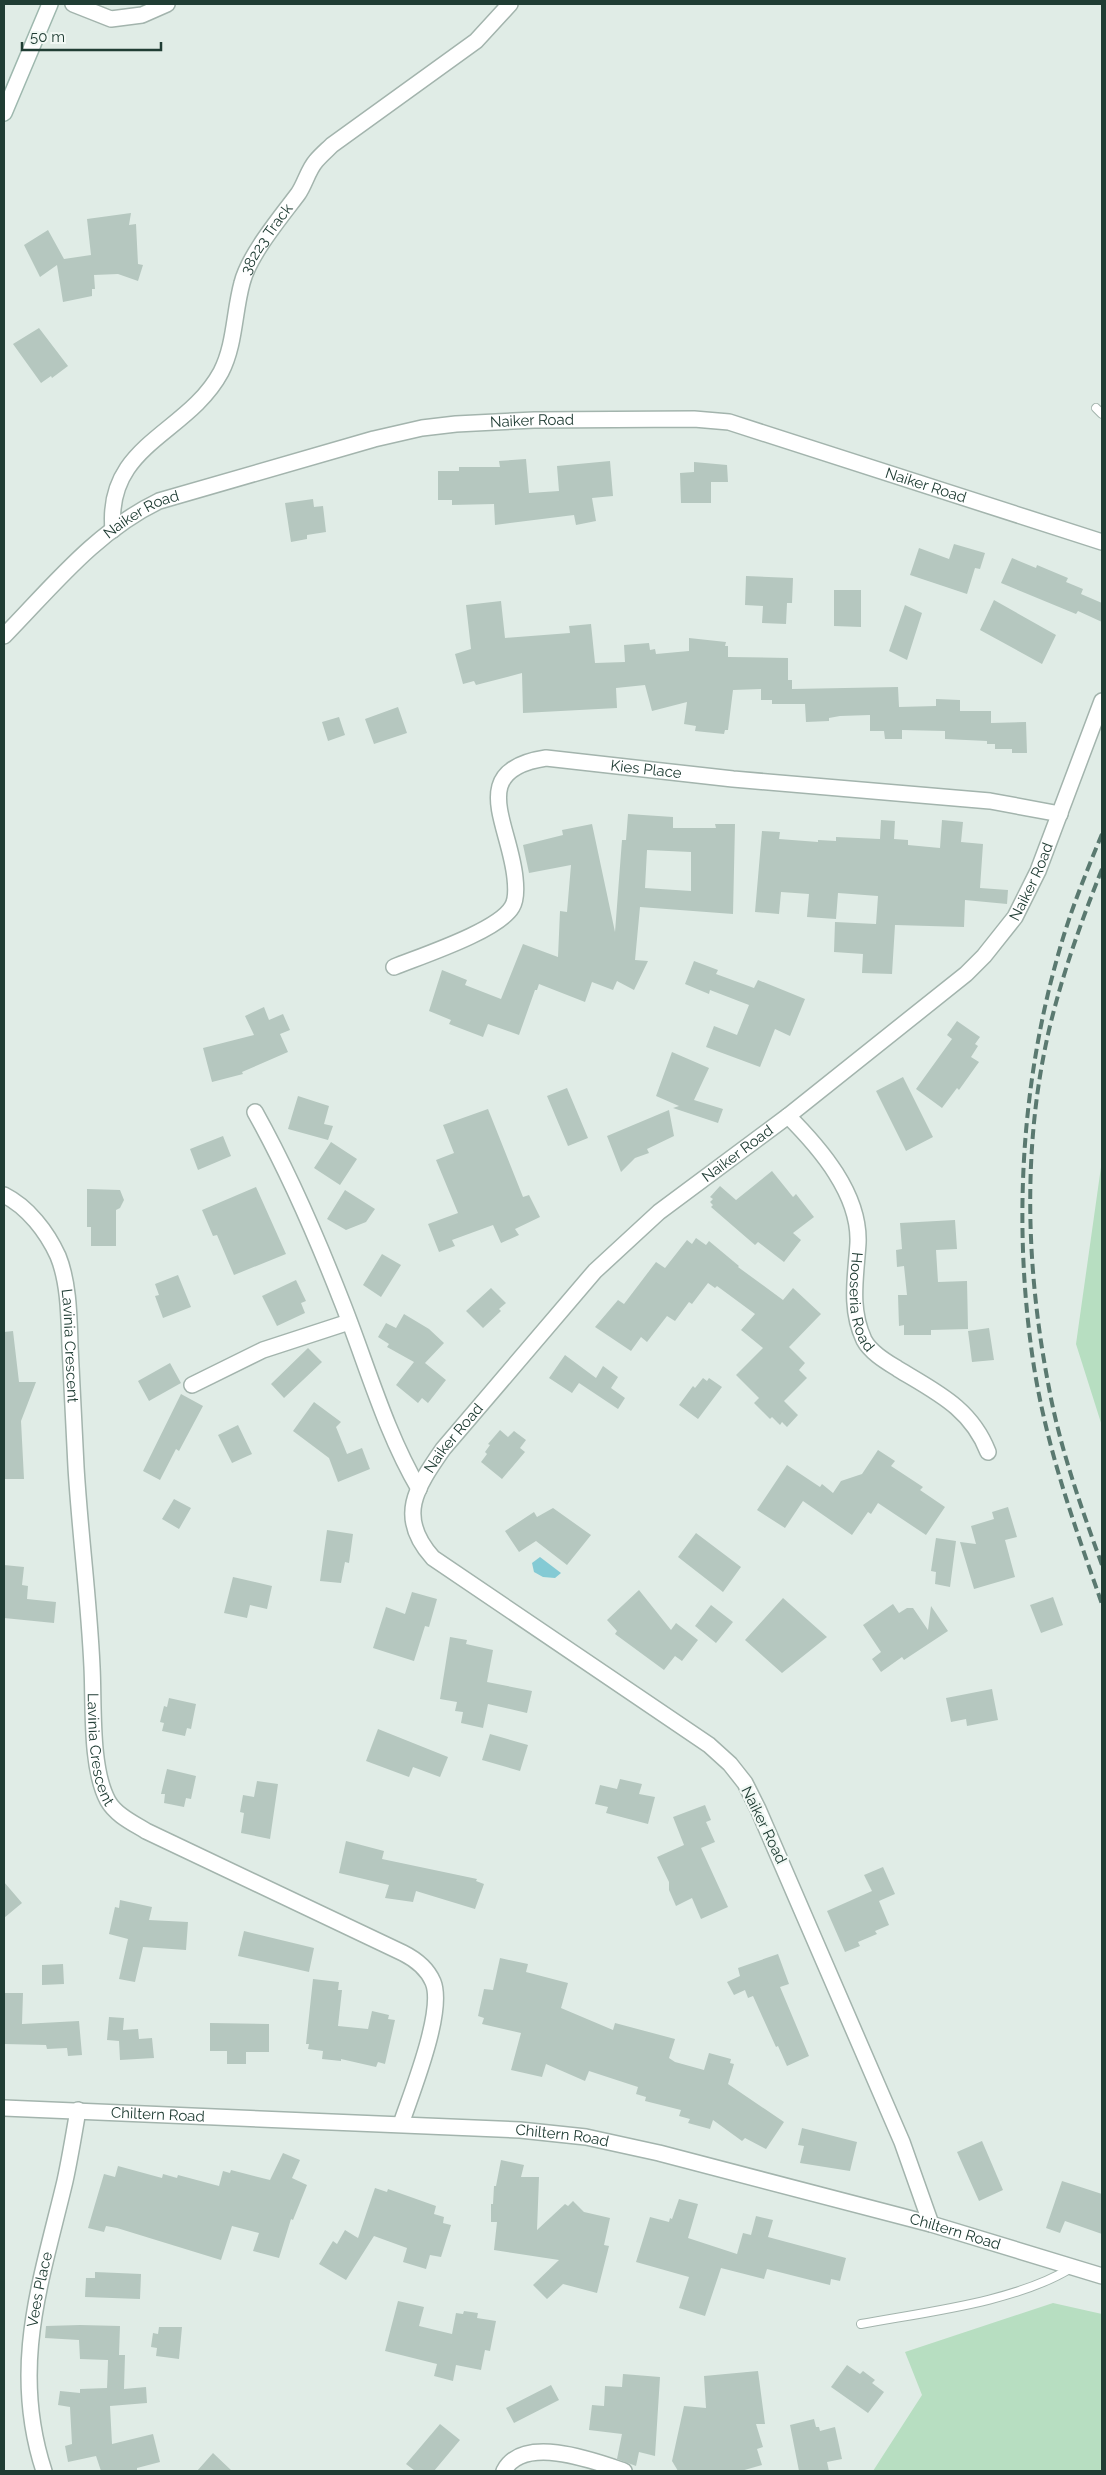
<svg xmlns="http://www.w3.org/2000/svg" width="1106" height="2475" font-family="Raleway,sans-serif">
<rect width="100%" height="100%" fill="#e0ece6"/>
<path fill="#b7dec1" d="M1102,1160V1426L1076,1344Z
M1053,2303L1102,2314V2471H873L922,2395L905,2352Z"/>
<path fill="#84cad4" d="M540,1557L561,1573L555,1578L543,1577L534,1572L532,1563Z"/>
<path fill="#b5c7bf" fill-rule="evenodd" d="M131,213L129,225L136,224L138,264L143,265L138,281L118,274L94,275L95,289H92V296L63,302L57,265L40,277L24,245L48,230L64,259L91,255L87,219Z
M39,328L68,366L52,378L51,376L41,383L13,344Z
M526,459L529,493L559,491L557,466L610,461L613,496L592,498L596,521L576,525L574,515L495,525L494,504L452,505V500H438V471H459V467H500L499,461Z
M694,462L727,465L728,482H711V503H681L680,473L694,472Z
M313,499L314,507L323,506L326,532L307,535V539L291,542L285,503Z
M954,544L985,553L980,569L975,568L967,594L910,575L919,548L949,559Z
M1012,558L1036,568L1037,565L1068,578L1066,582L1083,589L1081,594L1102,603V622L1078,611L1076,614L1001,583Z
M746,576L793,578L792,603H787L786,624L762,623L763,606L745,605Z
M834,590H861V627L834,626Z
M994,600L1056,635L1042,664L980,630Z
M501,601L505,638L570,633L569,626L591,624L595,663L625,662L624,645L649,643L650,650L655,649L656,654L689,651V638L726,642L725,646H728V657L788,658V680H792V689L898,687L899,707L936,706V699L960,700V711H991V723L1026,722L1027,753H1012V749H995V744H987V741L945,739V731L902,730V739H885L884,731H870V715L840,716L829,718V721L806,722L805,704H772V700H761V689L733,690L728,730H725L724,734L695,731L696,726L684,724L687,702L652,711L645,685L616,688L617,708L523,713L522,673L476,685L474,681L463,684L455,654L471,649L466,605Z
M905,605L922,613L907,660L889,651Z
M398,707L407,733L374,744L365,719Z
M339,717L345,735L328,741L322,722Z
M628,814L673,817V828H716L715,824H735L733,914L640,907L635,960L648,961L634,990L617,981L613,990L592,982L585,1002L539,984L537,990H535L519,1035L488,1024L483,1037L449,1024L451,1020L429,1011L442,970L467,980L465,985L501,999L523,944L558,957L560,911L567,912L571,865L529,873L523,845L563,835L562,830L592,824L615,932L622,840H626ZM647,850L691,852V891L645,888Z
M881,820L895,821L894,839L908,840V845L940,848L942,820L963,822L961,842L983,844L980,888L1008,890L1007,904L965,900L964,927L895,925L892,974L862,973L863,954L834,952L835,922L876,924L878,896L838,893L836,919L807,917L809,894L781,892L779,914L755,912L762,831L780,832L779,839L818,842V840L836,841V837L880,839Z
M694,961L718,970L716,974L754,988L758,980L805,999L790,1036L775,1029L760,1067L706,1047L714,1026L737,1035L749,1005L710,990L709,994L685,984Z
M264,1007L269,1020L283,1014L290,1030L280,1034L288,1052L242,1072L243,1074L212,1082L203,1048L254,1035L245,1016Z
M957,1021L980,1037L975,1044L978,1046L971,1057L979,1062L959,1090L957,1088L942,1108L916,1089L952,1039L947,1035Z
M672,1052L709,1068L694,1100L723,1109L718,1123L673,1108L679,1106L656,1096Z
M903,1077L933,1137L906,1151L876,1091Z
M567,1088L588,1138L568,1146L547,1096Z
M298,1096L329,1106L324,1124L333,1126L328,1140L288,1129Z
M488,1109L523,1197L529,1195L540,1217L515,1229L519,1235L501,1243L493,1225L452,1240L455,1246L439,1252L428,1224L458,1213L436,1160L454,1153L443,1125Z
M669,1110L674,1136L647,1149L649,1153L635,1158L621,1172L607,1136Z
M223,1136L231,1156L198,1170L190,1149Z
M331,1142L357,1159L340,1185L314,1168Z
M772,1171L793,1197L796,1194L814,1217L793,1233L801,1240L784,1262L758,1242L755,1245L711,1207L713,1205L710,1202L713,1199L710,1197L720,1186L736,1200Z
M256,1187L286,1254L234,1275L217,1235L213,1236L202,1210Z
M87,1189L120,1190L124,1200L120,1208L116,1210V1246H91V1227H87Z
M345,1190L375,1209L366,1222L346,1230L327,1219Z
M955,1220L957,1249L936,1250L938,1282L967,1281L968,1329L931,1330V1335H904V1325L899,1326L898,1295H907L904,1266L897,1267L896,1250L902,1249L900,1223Z
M696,1238L706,1245L709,1241L739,1266L738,1267L783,1300L793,1288L821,1314L789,1347L805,1363L799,1370L807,1378L784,1401L798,1415L787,1427L782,1422L780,1425L772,1417L770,1419L754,1403L759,1398L736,1375L763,1348L741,1330L755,1314L717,1286L715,1288L708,1283L692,1304L689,1302L675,1321L667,1316L647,1342L641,1337L631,1351L595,1327L618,1300L624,1304L656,1262L665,1268L687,1240L692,1244Z
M382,1254L401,1265L381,1297L363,1285Z
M178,1275L191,1307L163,1318L155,1296L159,1295L155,1284Z
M296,1280L306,1301L301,1303L305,1313L277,1326L262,1296Z
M491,1288L506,1303L499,1309L501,1311L483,1328L466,1311Z
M404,1314L429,1329L444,1343L425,1363L446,1380L428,1403L422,1398L418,1403L396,1385L414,1362L387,1347L389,1344L378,1337L386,1323L396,1328Z
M989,1328L994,1360L972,1362L968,1331Z
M13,1331L19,1382H36L21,1421L24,1479H4V1332Z
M308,1348L322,1362L284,1398L271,1384Z
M565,1355L596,1378L603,1366L618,1377L611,1388L625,1398L618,1409L579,1383L572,1393L549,1378Z
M170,1363L181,1383L149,1401L138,1381Z
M703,1378L707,1381L709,1378L722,1387L698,1419L679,1405L693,1386L695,1388Z
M181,1394L203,1406L179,1451L176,1449L160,1480L143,1471Z
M314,1402L341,1422L336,1427L347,1454L362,1448L370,1469L338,1482L329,1458L293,1431Z
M238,1425L252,1454L232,1463L218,1435Z
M500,1430L508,1437L514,1431L526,1440L520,1448L525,1452L502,1479L481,1462L487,1454L485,1452L490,1445L488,1444Z
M878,1450L895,1461L891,1466L923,1487L920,1490L945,1507L926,1535L878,1503L871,1514L868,1512L852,1535L803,1501L785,1528L757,1510L787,1465L820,1487L822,1484L833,1493L841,1481L862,1474Z
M174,1499L191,1508L179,1529L162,1519Z
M1008,1507L1017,1537L1005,1540L1015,1577L974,1589L960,1542L976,1544L971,1526L994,1519L992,1512Z
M553,1508L591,1535L567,1565L536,1541L519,1552L505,1531L534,1512L537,1517Z
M327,1530L353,1534L349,1563L345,1562L341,1583L320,1581Z
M696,1533L741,1567L723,1592L678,1557Z
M936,1538L956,1541L950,1587L935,1584L936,1572L931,1571Z
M4,1565L24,1567L22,1585L28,1586L27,1599L56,1602L54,1623L4,1618Z
M233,1577L272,1586L267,1609L250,1605L247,1618L224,1613Z
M639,1590L671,1630L676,1623L698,1640L682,1661L675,1656L664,1670L615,1634L617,1631L607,1620Z
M412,1592L437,1599L429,1627L425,1626L414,1661L373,1648L386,1607L405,1614Z
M1053,1597L1063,1625L1041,1633L1030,1605Z
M783,1598L827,1637L782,1673L745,1640Z
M893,1604L899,1613L907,1608H913L928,1630L931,1606L948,1631L904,1660L902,1657L881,1672L872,1659L881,1652L863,1625Z
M711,1605L733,1622L716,1643L695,1626Z
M450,1637L467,1640L466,1644L493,1650L487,1682L532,1691L527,1713L488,1704L483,1728L461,1723L463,1712L455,1711L457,1702L440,1699Z
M992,1689L998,1720L967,1726L966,1719L951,1722L946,1698Z
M169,1698L196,1704L191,1729L187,1728L185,1736L162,1731L164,1723L160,1722L164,1706L167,1707Z
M378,1729L448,1757L440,1777L413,1767L409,1777L366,1761Z
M490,1734L528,1745L520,1771L482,1760Z
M167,1769L196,1776L191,1799L186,1798L184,1807L164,1803L165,1794H161Z
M620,1779L642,1784L639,1794L655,1797L648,1824L606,1813L608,1807L595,1804L600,1785L617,1789Z
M257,1781L278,1784L270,1839L241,1833L244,1813L240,1812L243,1795L254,1797Z
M705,1805L711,1820L706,1822L715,1842L701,1848L728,1907L701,1919L692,1898L676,1906L669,1890V1882L657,1857L684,1845L673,1817Z
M346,1841L384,1851L382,1859L477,1879L476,1881L484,1884L475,1909L416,1891L413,1902L385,1898L389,1885L339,1873Z
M883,1867L895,1894L879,1901L889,1925L875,1931L877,1934L858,1942L860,1946L845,1952L827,1911L872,1891L864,1875Z
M4,1882L22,1903L4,1918Z
M120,1900L152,1907L149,1920L188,1922L186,1950L143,1947L135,1982L119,1979L128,1939L109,1934L115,1907L119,1908Z
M244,1931L314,1948L309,1972L238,1956Z
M778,1954L789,1984L780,1987L809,2056L787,2066L778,2046L776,2047L753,1996L748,1998L745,1990L734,1995L727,1982L740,1976L738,1968Z
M500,1958L528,1964L526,1972L568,1983L561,2008L613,2030L615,2023L675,2039L669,2058L675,2062L704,2070L709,2053L731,2059L730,2063L734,2064L728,2084L784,2122L766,2149L745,2138L742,2141L713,2120L710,2129L688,2123L690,2119L679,2116L681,2110L645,2101L646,2097L636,2094L638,2087L589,2071L585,2081L546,2064L542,2077L511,2070L521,2033L482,2024L484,2018L478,2016L484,1989L493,1990Z
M63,1964L64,1984L42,1985V1965Z
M313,1979L339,1982L338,1990H342L338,2026L368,2029L372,2011L389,2015L388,2019L395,2020L385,2064L378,2062L376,2067L341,2059V2061L322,2059L323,2051L308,2049L309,2044H306Z
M4,1993H23L22,2024L79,2021L82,2055L68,2056L67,2048L47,2049L46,2045L4,2044Z
M109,2017L124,2018L123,2030L138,2029L139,2039L152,2038L154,2058L120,2060L119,2041L107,2040Z
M210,2023L269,2024V2052H246V2064H227V2051H210Z
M802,2128L857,2142L850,2171L800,2163L804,2146L798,2145Z
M982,2141L1003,2190L979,2201L957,2152Z
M283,2153L300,2160L292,2178L307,2185L293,2220L291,2219L279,2258L253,2251L259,2233L232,2226L221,2260L117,2228L106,2226L104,2232L88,2228L104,2174L115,2177L118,2166L162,2178L163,2174L177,2178L178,2175L219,2186L223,2171L230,2173L231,2170L270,2180Z
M501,2160L524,2165L521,2177H539L537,2230L565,2204L568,2206L573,2201L584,2212L610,2218L604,2245L609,2246L597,2293L563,2284L547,2299L533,2285L559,2260L494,2250L497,2222H491V2204H493L494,2186H496Z
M1062,2181L1102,2194V2234L1065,2221L1060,2233L1046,2228Z
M375,2188L387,2192L388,2189L436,2206L434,2214L444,2217L443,2223L451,2225L441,2257L430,2255L426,2269L403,2262L407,2248L374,2236L346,2280L319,2264L333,2241L337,2244L345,2230L358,2238Z
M679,2199L698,2204L688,2238L737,2254L743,2233L751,2235L756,2216L773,2220L768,2237L846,2258L840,2281L831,2279L830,2285L767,2269L764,2279L721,2268L705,2316L679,2308L689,2277L636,2262L650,2217L669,2222L670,2218L672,2219Z
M95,2272L141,2274L140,2299L85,2297L86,2278H95Z
M398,2301L424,2307L419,2326L452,2334L456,2313L463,2314L464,2311L478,2313L477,2318L496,2321L490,2351L485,2350L481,2370L456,2365L453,2381L434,2376L437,2364L385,2351Z
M80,2325L120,2326L119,2355H125L124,2389L146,2387L147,2403L110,2406L112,2444L153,2434L160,2462L137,2468V2471H101L96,2456L68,2462L65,2446L72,2444L70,2407L58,2405L60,2391L80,2393V2389L107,2388L108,2360L80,2359L79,2340L45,2338L46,2326Z
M159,2327H182L179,2359L156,2356L157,2348L151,2347L153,2333L158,2334Z
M847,2365L860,2374L863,2371L875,2380L872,2383L884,2392L868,2413L831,2387Z
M758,2371L765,2424H756L763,2447L757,2449L762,2465L741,2471H678L672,2461L684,2406L706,2408L704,2376Z
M623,2374L660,2377L655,2456L639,2452L636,2466L617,2459L622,2434L589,2430L592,2405L604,2406L605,2386L622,2387Z
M551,2385L559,2400L514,2423L506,2408Z
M814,2419L816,2427H819L820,2431L835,2427L842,2459L827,2462L829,2471H799L790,2425Z
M440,2424L460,2440L434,2471H415L406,2464Z
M213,2453L232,2471H197Z"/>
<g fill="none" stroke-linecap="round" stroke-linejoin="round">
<g stroke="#a3b4ad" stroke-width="10">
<path id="lane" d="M1096,408L1102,414
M861,2324C925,2312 1016,2302 1071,2268"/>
</g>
<g stroke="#a3b4ad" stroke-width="18">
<g id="street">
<path d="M73,4L111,19L142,15L167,4"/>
<path id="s1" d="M113,530C105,444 187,435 221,372C235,345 234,312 242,283C249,255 280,218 298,194C305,184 308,170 316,161C321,155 327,150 332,145L476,41L510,4"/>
<path id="s2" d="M4,636C52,587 95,532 159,501L374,439L422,428L456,424L534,420L694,419L729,422L1102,542"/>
<path id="s3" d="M394,967C421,956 498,931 512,907C517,899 516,887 515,878C510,824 466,770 546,758L733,779L990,801L1060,814"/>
<path d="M255,1112C289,1173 317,1238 342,1302C367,1365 385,1431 419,1489"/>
<path id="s4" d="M788,1116C820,1148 860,1194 858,1243C856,1276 849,1308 864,1340C871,1353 887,1362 898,1369C936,1392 971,1408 988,1452"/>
<path id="s5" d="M4,1195C28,1207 47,1232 58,1256C69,1283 69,1318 70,1346C72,1386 74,1427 76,1467C80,1534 89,1600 92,1667C94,1704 90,1768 108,1801C116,1815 133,1823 146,1831L403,1953C417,1960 427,1968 433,1982C445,2011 411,2094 401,2124"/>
<path d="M192,1385L263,1350L349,1322"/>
<path id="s6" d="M4,2108L520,2130L586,2137L659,2153L931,2224L1102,2276"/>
<path id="s7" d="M931,2224L902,2142L758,1809L745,1783L730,1764L709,1745L433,1558C396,1517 416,1488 443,1449L595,1271L659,1212L788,1116L966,974L984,956L1015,917L1038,871L1102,701"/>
<path id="s8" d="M44,2471C10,2367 41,2282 65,2181C70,2158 74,2134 78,2110"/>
<path d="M504,2471C523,2434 595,2461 624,2471"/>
</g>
</g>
<g stroke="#9eb8ae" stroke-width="18">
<path id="secondary" d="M4,113L50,4"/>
</g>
<use href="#lane" stroke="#fff" stroke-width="8"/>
<use href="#street" stroke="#fff" stroke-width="15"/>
<use href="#secondary" stroke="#fff" stroke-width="15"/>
<path stroke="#5a7970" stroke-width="4" stroke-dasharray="10 5" stroke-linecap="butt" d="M1102,834C1088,868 1074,902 1063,938C1021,1076 1012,1225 1034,1367C1047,1449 1075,1527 1102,1604
M1102,869C1081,922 1062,975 1049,1030C1022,1147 1026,1270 1049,1388C1060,1448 1081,1507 1102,1565"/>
</g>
<g text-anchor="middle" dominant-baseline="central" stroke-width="4.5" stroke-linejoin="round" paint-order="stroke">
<g font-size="15" fill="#203d34" stroke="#f1f8f4">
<text stroke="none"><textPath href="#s1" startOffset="342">38223 Track</textPath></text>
<text stroke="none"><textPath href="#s2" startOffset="590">Naiker Road</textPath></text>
<text stroke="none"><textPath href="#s2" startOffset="994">Naiker Road</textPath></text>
<text stroke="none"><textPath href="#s2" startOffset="185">Naiker Road</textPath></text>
<text stroke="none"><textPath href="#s3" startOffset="415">Kies Place</textPath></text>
<text stroke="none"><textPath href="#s7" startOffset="1811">Naiker Road</textPath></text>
<text stroke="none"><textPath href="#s7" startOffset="1406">Naiker Road</textPath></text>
<text stroke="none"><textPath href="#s4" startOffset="209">Hooseria Road</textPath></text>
<text stroke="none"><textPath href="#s5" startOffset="174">Lavinia Crescent</textPath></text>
<text stroke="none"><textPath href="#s7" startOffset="1002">Naiker Road</textPath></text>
<text stroke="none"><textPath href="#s5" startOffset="579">Lavinia Crescent</textPath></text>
<text transform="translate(764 1825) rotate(64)">Naiker Road</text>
<text stroke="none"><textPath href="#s6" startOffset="154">Chiltern Road</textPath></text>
<text stroke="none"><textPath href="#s6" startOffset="559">Chiltern Road</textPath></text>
<text stroke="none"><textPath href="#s6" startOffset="964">Chiltern Road</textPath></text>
<text stroke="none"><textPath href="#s8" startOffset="184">Vees Place</textPath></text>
</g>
</g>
<rect width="1106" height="2475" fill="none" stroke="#203d34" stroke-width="10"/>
<path d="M22 42v8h139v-8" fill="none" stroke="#203d34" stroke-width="2.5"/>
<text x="30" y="42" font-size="15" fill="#203d34" stroke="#f1f8f4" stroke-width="4" paint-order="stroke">50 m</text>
</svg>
